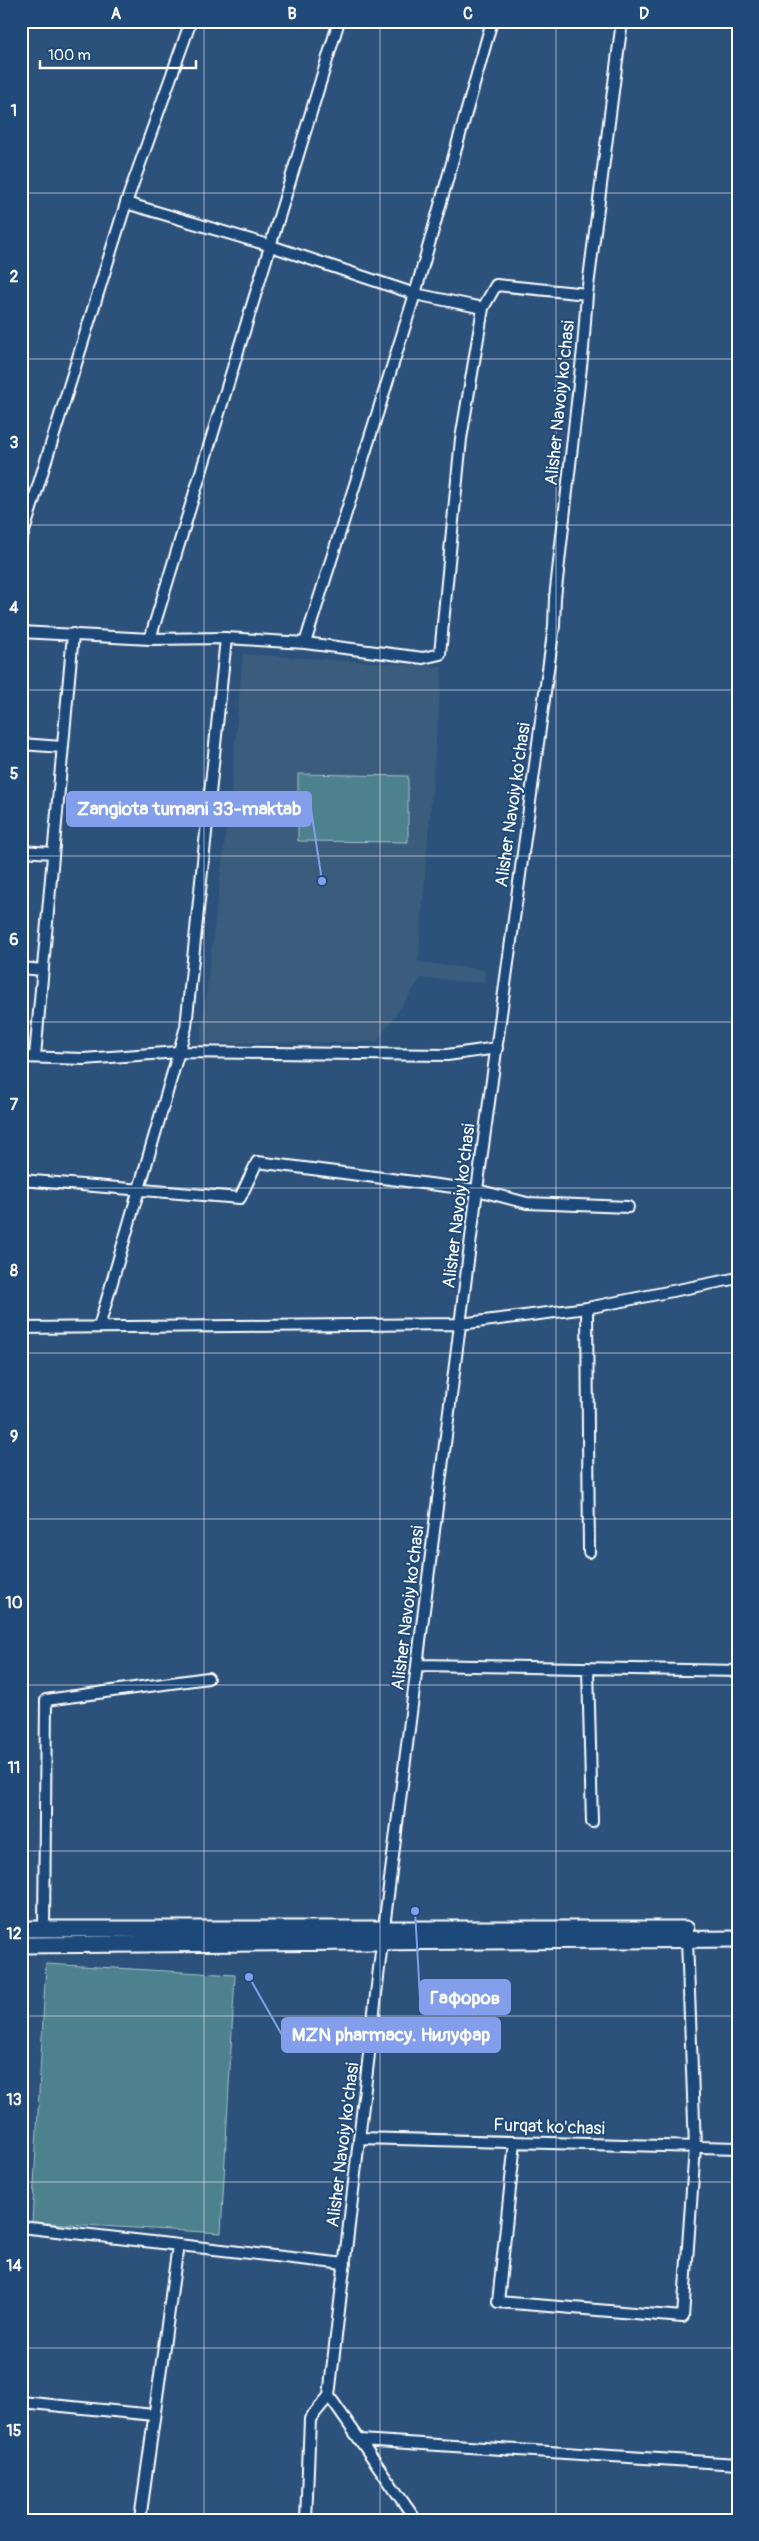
<svg xmlns="http://www.w3.org/2000/svg" width="759" height="2541" font-family="Pangolin,sans-serif">
<rect width="100%" height="100%" fill="#2c527b"/>
<filter id="ink" filterUnits="userSpaceOnUse"><feTurbulence type="fractalNoise" baseFrequency=".02" numOctaves="2"/><feDisplacementMap in="SourceGraphic" scale="10" xChannelSelector="R" yChannelSelector="G"/><feConvolveMatrix kernelMatrix="1 2 1 2 8 2 1 2 1" color-interpolation-filters="sRGB"/></filter>
<g filter="url(#ink)">
<path fill="#3b5c7d" d="M243,654L442,667L418,962L485,970L484,983L421,978L377,1042L200,1043L231,791Z"/>
<path fill="#4e818e" stroke="#a6c0c6" d="M298,774L408,776V842L298,841Z
M46,1964L235,1975L221,2233L32,2222Z"/>
<g fill="none" stroke-linecap="round" stroke-linejoin="round">
<g stroke="#fff" stroke-width="14">
<path id="street" d="M126,203L268,245L415,294L483,308
M21,541L126,203L191,21
M21,632L150,639L226,638L305,643L423,658L440,654L461,439L483,308L496,285L587,294
M150,639L339,21
M305,643L415,294L492,21
M21,744L62,747
M21,851L53,853
M21,968L43,970
M35,1056L73,634
M21,1057L84,1059L178,1052L447,1055L497,1048
M21,1180L240,1198L257,1162L477,1190L527,1203L628,1207
M587,1308L589,1552
M99,1327L186,1027L226,638
M21,1328L460,1324L587,1308L738,1278
M418,1665L738,1671
M588,1668L592,1822
M44,1929L46,1700L208,1678
M360,2138L738,2148
M515,2142L498,2302L683,2317L695,2147L687,1940
M21,2227L345,2264
M329,2396L382,1943L477,1190L554,626L555,598L583,349L587,294L622,21
M329,2396L413,2516
M21,2402L154,2415
M360,2440L738,2464
M140,2520L178,2245
M306,2520L310,2419L329,2396"/>
</g>
<g stroke="#fff" stroke-width="19">
<path id="primary" d="M21,1929H686
M21,1945L738,1939"/>
</g>
<use href="#street" stroke="#1f4a7a" stroke-width="10"/>
<use href="#primary" stroke="#1f4a7a" stroke-width="15"/>
</g>
</g>
<path fill="none" stroke="#fff" stroke-width="1" stroke-opacity="0.55" d="M204,21V2520M380,21V2520M556,21V2520M21,193H738M21,359H738M21,525H738M21,690H738M21,856H738M21,1022H738M21,1188H738M21,1353H738M21,1519H738M21,1685H738M21,1851H738M21,2016H738M21,2182H738M21,2348H738"/>
<g text-anchor="middle" dominant-baseline="central" stroke-width="4" stroke-linejoin="round" paint-order="stroke">
<g font-size="18" fill="#fff" stroke="#1f4a7a">
<text transform="translate(560 403) rotate(-84)">Alisher Navoiy ko'chasi</text>
<text transform="translate(513 805) rotate(-82)">Alisher Navoiy ko'chasi</text>
<text transform="translate(459 1206) rotate(-83)">Alisher Navoiy ko'chasi</text>
<text transform="translate(408 1608) rotate(-83)">Alisher Navoiy ko'chasi</text>
<text transform="translate(549 2127) rotate(2)">Furqat ko'chasi</text>
<text transform="translate(343 2145) rotate(-83)">Alisher Navoiy ko'chasi</text>
</g>
</g>
<path fill="none" stroke="#839eea" stroke-width="2" d="M322 881L311 809M415 1911L420 1997M249 1977L282 2035"/>
<g fill="#839eea" stroke="#1f4a7a" stroke-width="2">
<circle cx="322" cy="881" r="5"/>
<circle cx="415" cy="1911" r="5"/>
<circle cx="249" cy="1977" r="5"/>
</g>
<g fill="#839eea" stroke="#839eea" stroke-width="2">
<rect x="67" y="792" width="244" height="34" rx="5"/>
<rect x="420" y="1980" width="90" height="34" rx="5"/>
<rect x="282" y="2018" width="218" height="34" rx="5"/>
</g>
<g font-size="19" text-anchor="middle" font-weight="bold" fill="#fff">
<text x="189" y="815">Zangiota tumani 33-maktab</text>
<text x="465" y="2004">Гафоров</text>
<text x="391" y="2041">MZN pharmacy. Нилуфар</text>
</g>
<rect width="759" height="2541" fill="none" stroke="#1f4a7a" stroke-width="55"/>
<path d="M40 60v8h156v-8" fill="none" stroke="#ffffff" stroke-width="2.5"/>
<text x="48" y="60" font-size="15" fill="#ffffff" stroke="#1f4a7a" stroke-width="4" paint-order="stroke">100 m</text>
<rect x="28" y="28" width="704" height="2486" fill="none" stroke="#fff" stroke-width="2"/>
<g font-size="16" text-anchor="middle" font-weight="bold" fill="#fff">
<text x="116" y="19">A</text>
<text x="292" y="19">B</text>
<text x="468" y="19">C</text>
<text x="644" y="19">D</text>
<text x="14" y="116">1</text>
<text x="14" y="282">2</text>
<text x="14" y="448">3</text>
<text x="14" y="613">4</text>
<text x="14" y="779">5</text>
<text x="14" y="945">6</text>
<text x="14" y="1110">7</text>
<text x="14" y="1276">8</text>
<text x="14" y="1442">9</text>
<text x="14" y="1608">10</text>
<text x="14" y="1773">11</text>
<text x="14" y="1939">12</text>
<text x="14" y="2105">13</text>
<text x="14" y="2271">14</text>
<text x="14" y="2436">15</text>
</g>
</svg>
